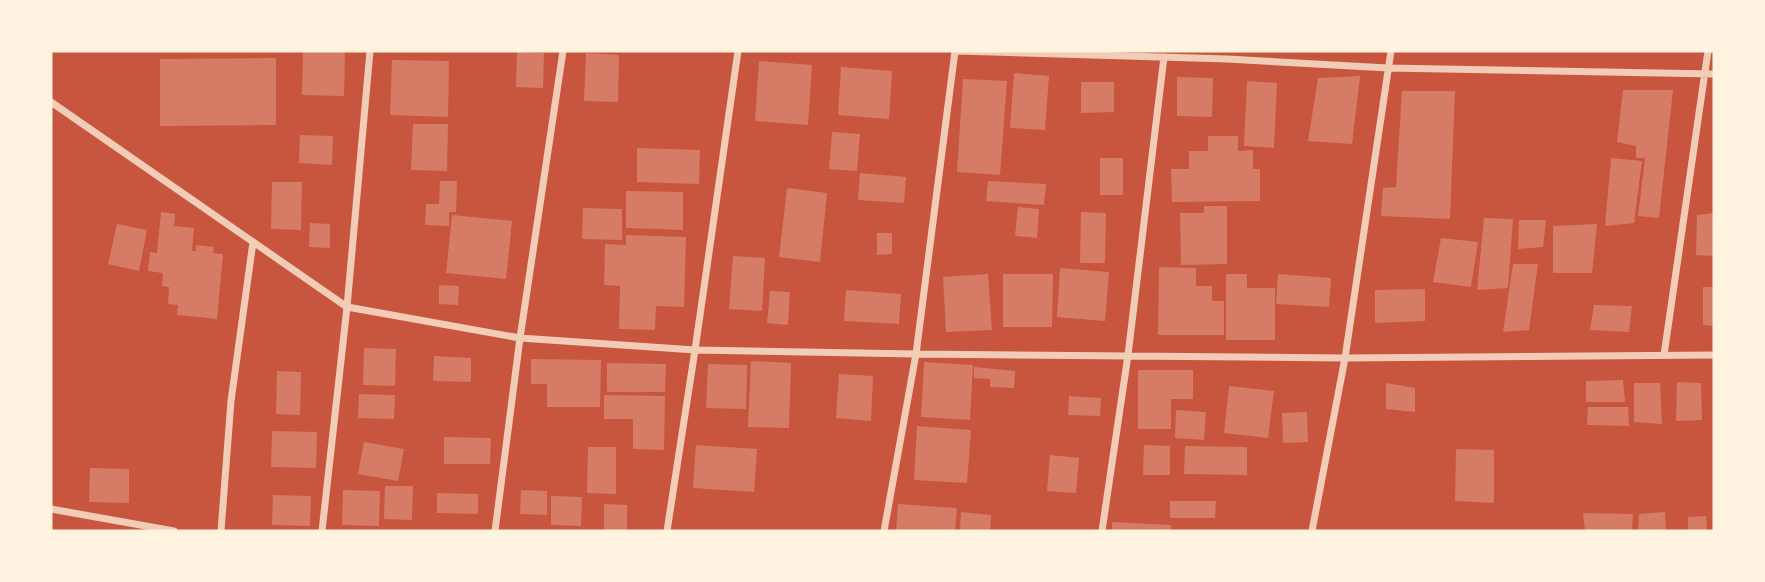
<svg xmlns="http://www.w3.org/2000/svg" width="1765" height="582" font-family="Raleway,sans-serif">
<rect width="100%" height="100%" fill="#c8553d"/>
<path fill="#d67c66" d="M303,51H345L344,96L302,95Z
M517,52L544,53L543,88L516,87Z
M586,53L619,55L618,102L584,101Z
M276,58V125L160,126V59Z
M392,60L449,61L448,117L390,115Z
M759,61L812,65L808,125L755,121Z
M841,67L892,71L889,119L838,115Z
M1014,73L1049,76L1045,130L1010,128Z
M1360,76L1352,144L1308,141L1318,78Z
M1177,77L1213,78L1212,117L1177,116Z
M963,79L1007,81L1000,175L957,172Z
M1247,81L1277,83L1274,148L1244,146Z
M1081,82H1114V112L1081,113Z
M1623,90H1673L1659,218L1638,216L1645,158H1636V146L1617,142Z
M1402,91H1455L1450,219L1381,216L1383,188L1396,187Z
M413,124H448L447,171L411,170Z
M832,132L860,134L857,171L829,169Z
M300,135L333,136L332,165L299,163Z
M1208,136H1238V151L1253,150V169H1260V201L1172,202L1171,169H1189V151H1208Z
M637,148L700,150L699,184L637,182Z
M1100,158H1123V195H1100Z
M1611,158L1642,161L1634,223L1605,226Z
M860,173L906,177L904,203L858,200Z
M440,181H457L456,212H449V226L425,225L426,204H439Z
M988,181L1046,184L1044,205L986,201Z
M272,182H302L301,230L271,229Z
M787,188L827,193L820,262L779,257Z
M626,191L683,192V230L626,228Z
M1204,206H1227V264L1181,265L1180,213H1204Z
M1018,207L1039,209L1037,238L1015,236Z
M583,208L622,209V240L582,239Z
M161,212L175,214L174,226L194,228L192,251H196V245L214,247L213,253L223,254L217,319L177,315L178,305L168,304L169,287L162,286L163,273L148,271L150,252L157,253Z
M1081,212L1106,213L1105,263H1080Z
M1714,213V256L1696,255L1697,215Z
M452,215L512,221L506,279L446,273Z
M1484,218L1513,219L1508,288L1477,290Z
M1519,220H1546L1543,247L1518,249Z
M310,223L330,224V248L309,247Z
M117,224L147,230L139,271L108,264Z
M1597,224L1592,273H1553V226Z
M877,233H892V254L877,255Z
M626,235L686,237L684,307L656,306L655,330L619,329L620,286L604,285L605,244L626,245Z
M1441,238L1478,242L1471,287L1433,282Z
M733,256L765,258L762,311L729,309Z
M1513,264H1538L1529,330L1503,332Z
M1159,267L1196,268V286H1212V301H1224V335H1158Z
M1060,268L1109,272L1105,321L1057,317Z
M988,274L992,330L946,332L943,277Z
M1003,274H1053L1052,327H1003Z
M1226,274H1247V288H1275V340H1226Z
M1278,274L1331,278L1329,307L1276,304Z
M439,285L459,286L458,305L439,304Z
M1703,287H1714V326L1703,325Z
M1425,289V321L1375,323V290Z
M846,290L901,294L899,324L844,321Z
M770,291L790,292L788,325L767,323Z
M1594,305L1632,306L1629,332L1590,330Z
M364,348L396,349L395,386L363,385Z
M434,356L471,358V382L433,381Z
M531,359L601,360L600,407H547V384H531Z
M751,361L791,363L789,428L748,427Z
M924,362L973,365L970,420L921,417Z
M607,363L666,364L665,392H607Z
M708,364L747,365L746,409L706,408Z
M974,367L1015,371L1014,388L990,387V379L974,378Z
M1138,370H1193V399H1171V429H1138Z
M277,371L301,372L300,415L276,414Z
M839,374L873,376L871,421L836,418Z
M1623,380L1625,402H1586V381Z
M1677,382L1701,383L1702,420L1676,421Z
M1386,383L1415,388V412L1386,409Z
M1634,383H1660L1662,424L1634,422Z
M1229,386L1274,391L1268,438L1224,433Z
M359,394L395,395L394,419L358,418Z
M604,395L665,396L664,450L633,449V419H604Z
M1069,396L1101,398L1100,416L1068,415Z
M1588,407H1628L1629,426L1587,425Z
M1176,410L1206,412L1204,440L1175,438Z
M1307,412L1308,442L1283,443L1282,413Z
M917,426L971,430L967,483L914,480Z
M272,431L317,432L316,468L271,467Z
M444,437L491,438L490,464H444Z
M364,442L404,449L398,481L358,474Z
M696,445L757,449L754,492L693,488Z
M1144,445L1170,446V475H1143Z
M1185,446L1247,447V475L1184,474Z
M588,447H616V494L587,493Z
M1456,449L1494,450V503L1455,501Z
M1050,455L1079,458L1076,493L1047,491Z
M90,468L129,469V503L89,502Z
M385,486H413L412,520L384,519Z
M343,490L380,491L379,526L342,525Z
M521,490L547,491V515L520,514Z
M437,493L478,494V514L437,513Z
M273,495L311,496L310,526L272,525Z
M551,496L582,497L581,526L551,525Z
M1170,501H1216L1215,518H1170Z
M604,504L627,505V531H604Z
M898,504L957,508L955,531H896Z
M961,512L991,515L990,531H960Z
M1665,512L1666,531H1638L1639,514Z
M1583,513L1633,514L1632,531H1585Z
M1706,516L1707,531H1688V517Z
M1112,522L1171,525V531H1112Z"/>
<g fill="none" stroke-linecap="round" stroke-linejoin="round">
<path stroke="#f1ccb7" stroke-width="7" d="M957,51L1227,59L1388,68L1714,74
M51,102L347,307L520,338L695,350L916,354L1345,358L1714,355
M1664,355L1708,51
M51,509L174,531
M221,531L231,401L253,242
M322,531L347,307L370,51
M495,531L520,338L563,51
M667,531L695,350L738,51
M884,531L916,354L955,51
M1102,531L1128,355L1164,57
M1312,531L1345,358L1391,51"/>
</g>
<rect width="1765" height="582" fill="none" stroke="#fff3e0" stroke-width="105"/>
</svg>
